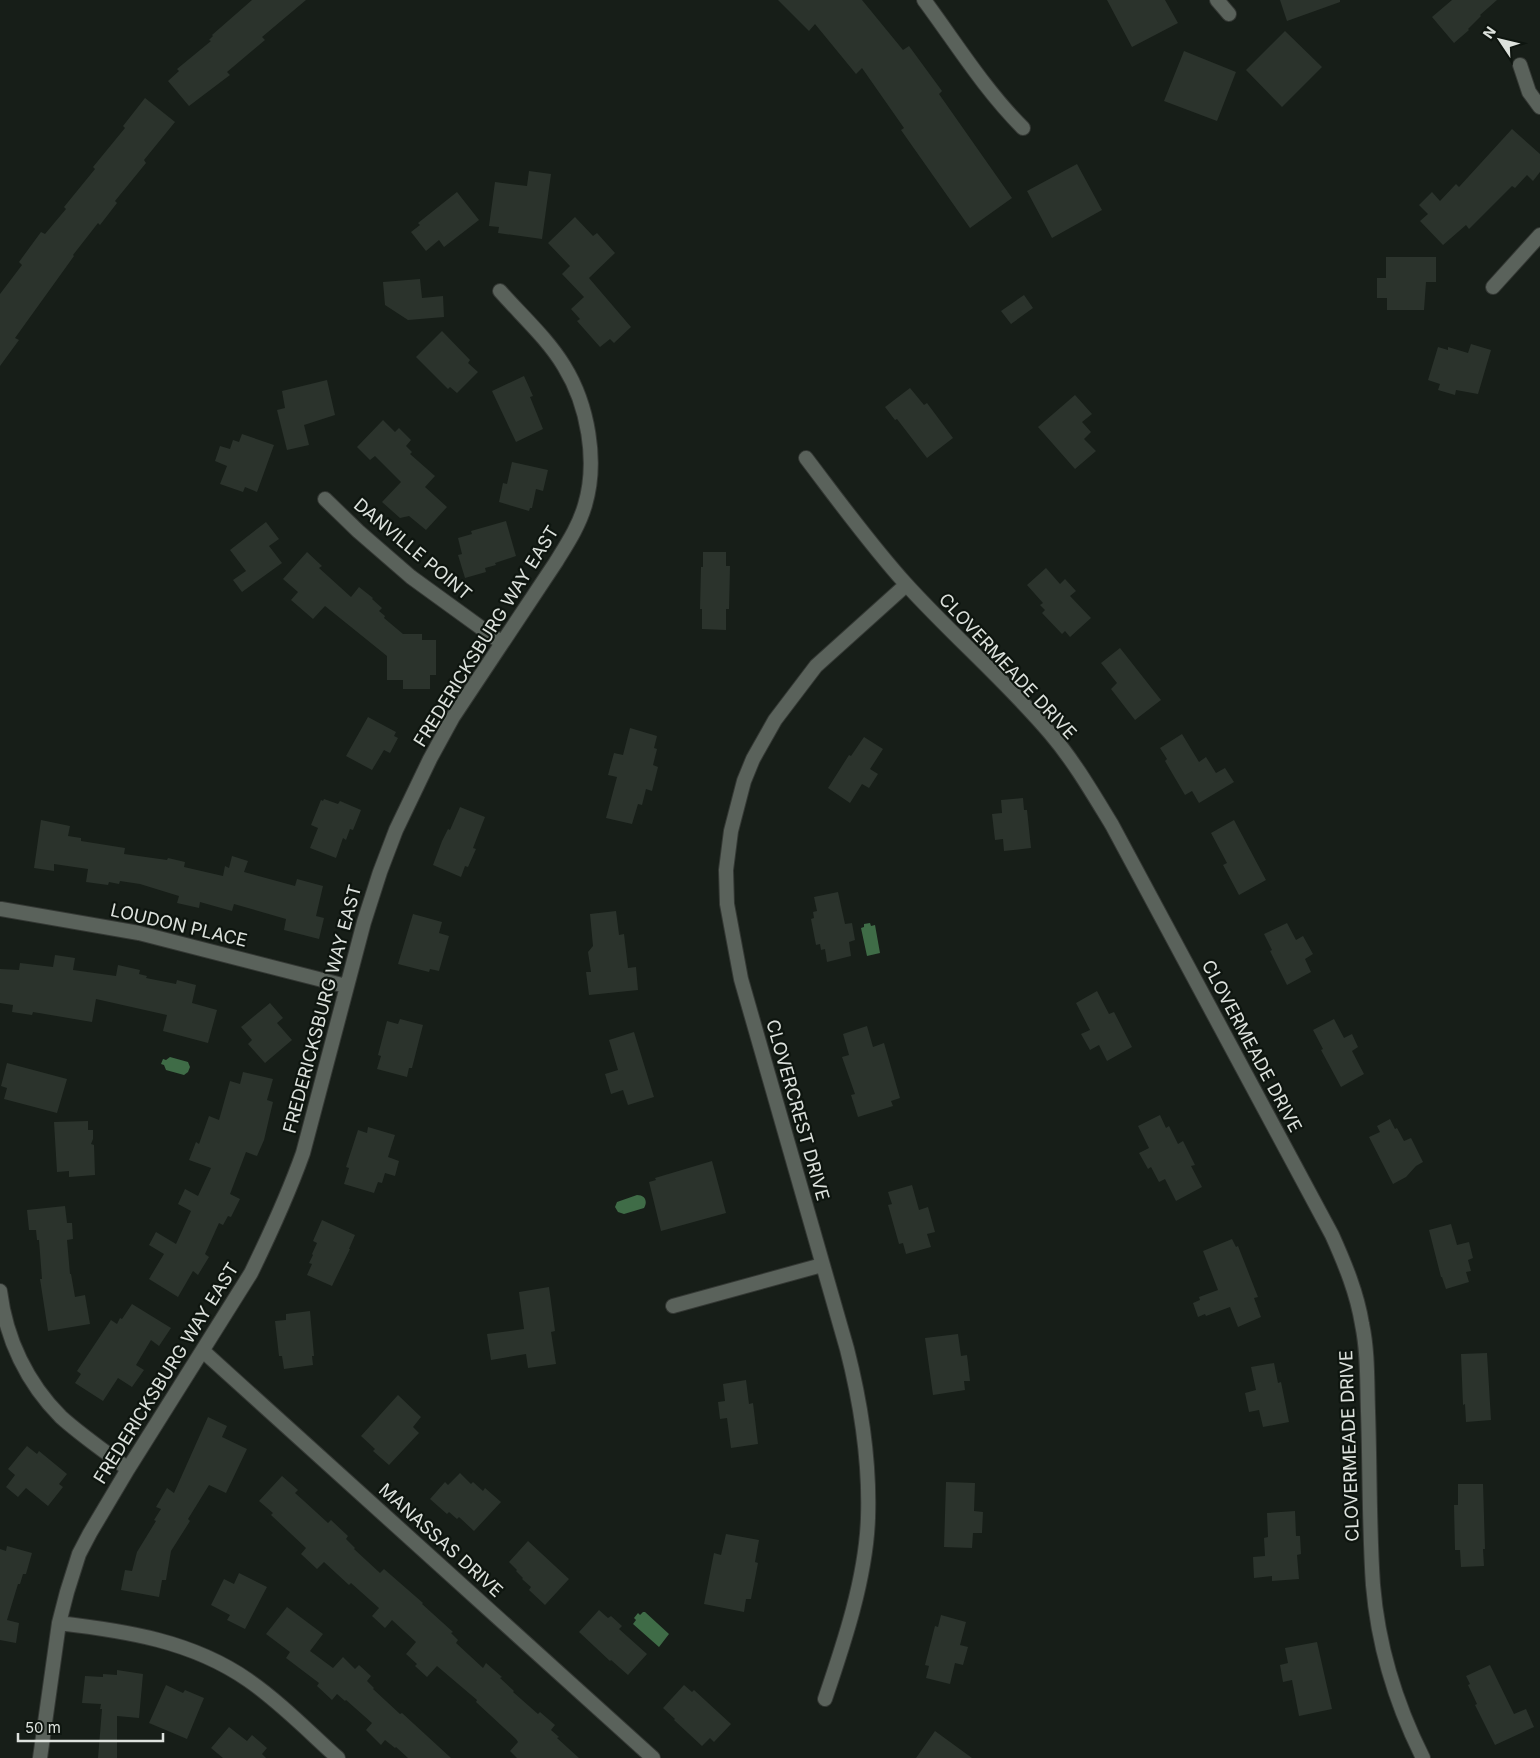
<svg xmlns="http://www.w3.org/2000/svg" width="1540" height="1758" font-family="Inter,sans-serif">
<rect width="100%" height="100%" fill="#171e18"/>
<path fill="#3f6c47" d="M870,923L871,926L875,925L880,953L867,956L861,928L864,927V924Z
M170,1057L188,1062L190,1067L188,1072L184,1075L166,1070L164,1065L161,1064L163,1059L166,1060Z
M637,1195C645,1195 648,1201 644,1208L624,1214L618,1212L615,1207L617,1202Z
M643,1612H645L669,1634L659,1647L633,1624L636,1620L634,1618L638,1613L640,1615Z"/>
<path fill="#2b332c" d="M252,0H306L262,37L265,40L227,72L230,75L189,106L168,81L179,71L177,69L211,41L209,40L213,36L212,35Z
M778,0H862L903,50L909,46L942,91L939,94L1012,198L970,228L901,130L904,128L862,68L856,74L815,24L809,31Z
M1107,0H1165L1178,23L1132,47Z
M1280,0H1340V2L1287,21Z
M1452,0H1497L1480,15L1481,16L1468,29L1469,30L1454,43L1432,17Z
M1285,31L1322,67L1282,107L1246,70Z
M1184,51L1236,72L1217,121L1164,101Z
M145,98L175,122L144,160L146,163L115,201L117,203L100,225L98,223L73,255L74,256L15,338L19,340L0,366V294L22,265L19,262L41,232L45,234L66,209L64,207L95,169L93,167L125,128L123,126Z
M1512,129L1540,154V172L1533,181L1527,175L1515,188L1512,186L1469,229L1466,225L1443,245L1420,221L1428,214L1419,205L1432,192L1440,201L1456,184L1459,187Z
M1077,164L1102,210L1052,238L1027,191Z
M529,171L551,174L542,239L498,233L499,227L489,226L495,182L527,186Z
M457,192L479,220L444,247L439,240L426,251L411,232L420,225L418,223Z
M575,217L593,236L597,233L615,253L589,278L631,327L614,343L610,339L600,347L577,321L580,319L571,309L584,297L562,274L570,266L548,243Z
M1386,257H1436V282H1426L1424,310H1387V298H1377V278H1386Z
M420,279L422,298L443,296L444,317L408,320L385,305L383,282Z
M1024,295L1033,308L1011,324L1001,311Z
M442,331L470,360L468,363L478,372L457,393L450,387L448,389L416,357Z
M1471,344L1491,350L1478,394L1456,390L1455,395L1438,390L1440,384L1428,380L1438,347L1448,350V347L1468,353Z
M524,376L533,396L530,397L543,429L516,442L492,391Z
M327,380L335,415L304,425L309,445L287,450L277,410L285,408L282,391Z
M910,388L924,405L927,403L953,438L927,458L897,419L895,420L885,407Z
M1075,395L1092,414L1082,422L1091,432L1084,439L1096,451L1075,469L1038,427Z
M383,420L395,432L399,428L411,440L406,446L412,452L410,454L435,476L425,487L447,507L426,530L409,516L400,518L382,502L401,482L375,456L370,460L357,447Z
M242,434L274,445L257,492L245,487L243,492L220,484L227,466L215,461L220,446L230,449L233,440L239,442Z
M512,462L548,470L543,491L536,489L532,508H530L529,511L499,502L503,483L507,484Z
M506,521L516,556L495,563L496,565L485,568L486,572L465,578L458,555L462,554L458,538L472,534L471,531Z
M266,522L279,539L269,546L282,563L242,592L233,580L246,571L230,550Z
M307,552L322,566L319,568L351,597L359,587L373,598L372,599L382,608L379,611L385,616L384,618L403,634H422V640H436V675H430V689H403V680H387V656L325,606L313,619L291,600L298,592L283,579Z
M703,552H726V566H730L729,609H726V630L702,629V609H700L701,567H703Z
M1046,568L1060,584L1065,579L1076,591L1070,596L1091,618L1070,637L1065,631L1062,634L1042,613L1045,610L1040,605L1043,603L1027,585Z
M1120,648L1161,700L1135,720L1111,689L1117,683L1101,663Z
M368,717L396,732L394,736L398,738L390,753L384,750L372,770L346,756Z
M630,728L657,736L654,748L657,749L653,765L658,767L652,791L646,789L642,805L638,804L632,824L606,818L617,777L608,775L614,753L623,755Z
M1182,734L1199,762L1206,757L1216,773L1225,768L1234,782L1199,803L1192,791L1185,795L1165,761L1167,759L1160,748Z
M864,737L883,749L870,769L878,774L869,788L862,784L850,803L828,788L849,755L851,756Z
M1023,798L1024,810H1027L1031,848L1004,851L1003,839L995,840L992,814L1002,813L1001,800Z
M324,799L338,804L340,801L361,810L353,830L350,829L346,840L343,838L336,858L310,848L318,828L311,825L321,800L323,801Z
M460,807L485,817L473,848L476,849L468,867L465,866L461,877L433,865L442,841L448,829L450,830Z
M41,820L70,826L68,836L81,838V841L125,848L124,854L167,860L168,858L185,862L184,867L223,876L225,866L229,868L232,856L248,861L244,872L295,886L297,879L323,886L316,916L324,918L319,939L284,930L286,919L234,904L232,911L200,902L199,908L177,903L179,896L140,884L120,881L119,884L109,882L108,885L86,882L88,869L54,864V871L34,868Z
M1234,820L1266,880L1239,895L1223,865L1227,863L1211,833Z
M838,892L845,924L852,923L855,940L849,942L851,956L827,962L825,949L821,950L820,944L816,945L811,919L814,918L813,912L817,911L814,897Z
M616,911L619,935L624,934L628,968L636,967L638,990L589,995L586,972H591L588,952L593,946L590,914Z
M413,914L442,922L439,933L449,936L439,971L430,969L429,972L398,964Z
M1287,923L1296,940L1303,936L1313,954L1305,959L1311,972L1287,985L1270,951L1272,950L1264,934Z
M55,955L75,958L73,970L116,976L118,965L140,970L139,974L147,976L146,978L176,984L177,980L196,985L192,1003L217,1010L208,1043L163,1031L167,1015L96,999L92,1022L33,1012L32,1015L12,1012L13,1005L0,1003V969L19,970L20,963L53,967Z
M1097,991L1109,1014L1114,1012L1132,1047L1107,1061L1099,1045L1090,1050L1081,1034L1090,1030L1076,1003Z
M270,1003L283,1018L277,1023L292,1040L265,1063L248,1044L252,1040L241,1027Z
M400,1019L423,1025L412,1068H409L407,1077L377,1069L381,1056L378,1055L387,1021L398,1024Z
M1334,1019L1344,1038L1352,1034L1358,1047L1352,1051L1364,1074L1341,1087L1321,1050L1323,1049L1313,1030Z
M867,1026L873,1047L884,1043L900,1098L891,1101L893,1106L858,1117L851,1095L855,1094L842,1057L849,1055L843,1034Z
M634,1032L654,1097L628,1105L623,1090L611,1094L605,1074L618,1070L609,1040Z
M7,1063L67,1079L57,1113L4,1099L7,1088L1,1086Z
M243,1072L273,1079L267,1100L273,1102L264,1140L257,1156L246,1152L230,1194L240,1199L231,1217L228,1216L223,1225L219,1223L205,1254L209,1257L198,1275L193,1271L178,1297L149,1279L164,1254L149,1245L156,1232L176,1244L191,1211L178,1204L185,1189L198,1196L211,1168L189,1160L196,1142L199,1144L209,1116L219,1120L230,1081L240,1084Z
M1160,1115L1166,1128L1169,1126L1178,1144L1183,1141L1195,1165L1191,1166L1202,1187L1176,1201L1165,1179L1159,1182L1151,1167L1148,1169L1139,1153L1149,1148L1138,1126Z
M1390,1119L1395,1129L1397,1128L1404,1141L1411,1138L1423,1162L1416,1166L1406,1177L1393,1184L1369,1137L1380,1132L1377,1126Z
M88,1121V1130H93V1139L91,1144L94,1145L95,1175L69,1177V1171L57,1172L54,1122Z
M368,1127L395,1135L388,1157L399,1161L395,1176L385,1173L382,1183L378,1182L374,1193L344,1184L349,1168L346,1167L358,1130L367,1133Z
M712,1161L726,1213L661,1231L649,1182L656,1180L655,1178Z
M912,1185L919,1210L928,1207L935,1232L927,1234L931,1247L906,1254L903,1243L899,1244L888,1205L892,1204L888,1192Z
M65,1206L67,1223H72L73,1239L67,1240L70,1274H71L75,1297L85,1295L90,1324L48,1331L40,1279H42L39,1240H37L36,1230H29L27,1210Z
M322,1220L355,1235L349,1249H350L332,1286L307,1275L312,1264L309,1263L313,1255L312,1254L317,1243L313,1241Z
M1451,1224L1457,1245L1469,1242L1473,1258L1468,1260L1471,1271L1466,1272L1469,1282L1446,1289L1442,1277H1441L1429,1230Z
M1232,1239L1236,1247L1238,1246L1258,1297L1254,1298L1261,1317L1238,1327L1230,1307L1206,1316L1205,1314L1198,1317L1193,1303L1200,1300L1199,1297L1218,1290L1203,1251Z
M549,1287L555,1331L551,1332L556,1364L528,1368L526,1354L491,1360L487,1334L524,1329L519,1292Z
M132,1304L171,1328L159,1346L151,1340L136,1365L144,1370L132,1387L118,1378L103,1401L75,1383L81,1374L77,1371L111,1320L117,1324L120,1318L122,1319Z
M310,1311L314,1356H312L313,1365L284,1369L282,1356H279L275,1321L286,1320V1314Z
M958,1334L961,1356L967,1355L970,1381H964L965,1390L933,1395L925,1338Z
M1487,1353L1491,1420L1466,1422L1465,1404L1463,1405L1461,1354Z
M1274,1363L1278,1383L1281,1382L1289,1422L1263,1427L1259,1410L1249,1412L1245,1393L1256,1390L1251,1367Z
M746,1380L749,1404L753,1403L758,1444L731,1448L727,1418L720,1419L718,1402L725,1401L723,1384Z
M398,1395L421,1417L413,1427L419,1433L389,1465L373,1451L375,1449L361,1436Z
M208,1417L227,1426L222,1437L247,1449L226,1493L209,1485L188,1519L190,1521L171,1551L166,1580H162L159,1597L121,1590L125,1570L132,1571L137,1552L156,1521L154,1520L161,1509L156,1507L167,1488L174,1493Z
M27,1446L37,1454L39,1451L67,1474L59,1484L63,1487L48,1506L26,1488L18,1497L6,1487L15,1475L8,1469Z
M460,1473L471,1484L473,1482L483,1491L485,1488L501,1502L474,1531L459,1517L457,1519L449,1512L447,1514L430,1499L445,1482L448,1485Z
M282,1476L298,1490L295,1493L304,1501L328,1523L331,1520L348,1536L346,1539L355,1548L354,1549L380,1573L384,1569L423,1603L422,1604L453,1632L451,1633L458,1640L456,1643L483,1668L486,1663L502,1677L500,1678L514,1691L513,1692L538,1714L540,1712L555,1725L551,1730L559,1737L557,1738L579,1758H517L510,1751L518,1742L516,1739L476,1702L477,1700L437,1666L427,1677L415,1666L417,1664L406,1654L416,1642L392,1620L385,1628L372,1616L379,1608L351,1583L349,1585L324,1562L317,1569L301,1554L306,1548L271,1515L273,1513L259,1501Z
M946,1482L975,1483L974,1511L983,1512L982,1533H973L972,1548L944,1547Z
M1458,1484H1483L1485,1549H1483L1484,1566L1461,1567L1460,1550H1455L1454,1505H1458Z
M1295,1511L1296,1536H1300L1301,1554L1297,1555L1299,1579L1272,1581V1576L1254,1578L1253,1557L1265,1556L1264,1538L1268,1537L1267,1513Z
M726,1534L759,1540L755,1562L758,1563L751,1599H746L744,1612L704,1604L714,1553L721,1555Z
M528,1541L569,1579L545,1605L529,1590L531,1587L522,1579L523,1578L516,1571L517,1570L509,1562Z
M7,1546L32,1553L26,1574H23L20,1584H18L7,1620L19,1623L16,1643L0,1640V1549L6,1551Z
M239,1573L267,1587L245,1629L227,1620L230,1615L211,1605L224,1579L234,1584Z
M287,1607L323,1634L310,1651L333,1668L343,1657L355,1669L359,1665L371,1676L367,1681L374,1688L373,1689L400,1714L402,1713L451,1758H408L396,1747L395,1748L385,1740L381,1745L366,1730L372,1723L346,1700L345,1701L337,1694L332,1700L317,1686L319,1683L286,1658L290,1652L266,1634Z
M599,1610L608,1618L611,1616L622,1626L619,1629L647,1654L628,1675L611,1660L610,1661L579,1632Z
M941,1615L966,1622L960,1645L968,1647L963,1665L955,1663L950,1684L926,1678L929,1666L925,1665L935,1626L938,1627Z
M1317,1642L1332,1709L1299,1716L1292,1680L1283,1682L1280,1665L1288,1663L1285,1648Z
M1490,1665L1514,1714L1526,1709L1534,1727L1495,1745L1475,1705L1477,1704L1468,1685L1470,1684L1466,1676Z
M117,1670L143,1674L139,1718L117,1716V1758H98L102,1709H100L101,1704L82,1703L85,1676L103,1677V1674L117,1675Z
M166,1685L183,1693L185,1690L204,1698L187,1739L149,1723Z
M684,1685L692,1692L694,1690L731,1724L714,1742L710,1738L702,1746L674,1720L675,1719L663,1708Z
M229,1727L247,1741L252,1735L267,1748L262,1754L266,1758H223L211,1748Z
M935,1731L972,1758H916Z"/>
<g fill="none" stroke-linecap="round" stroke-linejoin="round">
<g stroke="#343834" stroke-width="16">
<path id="minor" d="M924,0C956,43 984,89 1023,128
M1217,0L1229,14
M1520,65L1529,92L1540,107
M1493,287L1540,235
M806,458C838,500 869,543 905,583C952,635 1005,680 1050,733C1074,761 1093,794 1112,825L1332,1235C1345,1264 1357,1293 1362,1324C1368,1352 1367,1382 1368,1411C1370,1469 1369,1527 1373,1585C1378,1645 1396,1704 1423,1758
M325,499L358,531L411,577L502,643
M1,909L139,933L346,986
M0,1291C6,1339 27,1383 61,1417C82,1436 106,1452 128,1469
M673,1306L822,1265
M203,1351L653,1758
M59,1623C126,1631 192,1641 248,1680C280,1702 309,1732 338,1758
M825,1699C844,1643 866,1578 868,1518C870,1461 861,1404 847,1349L741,979L727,904L726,870L731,831L744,781L753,759L775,720L816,666L906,585
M40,1758L59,1623L67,1592L79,1554L90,1533L128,1469L251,1273C270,1234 288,1195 303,1153L364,922L380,872L396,830L430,759L453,717L556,562C567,544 579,526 585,505C598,461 588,405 564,366C547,338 521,315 500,291"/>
</g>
<use href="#minor" stroke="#5a625b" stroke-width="14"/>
</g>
<g text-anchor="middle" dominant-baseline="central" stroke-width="4.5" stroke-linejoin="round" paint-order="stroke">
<g font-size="18" fill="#dde2dd" stroke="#0e150f">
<text transform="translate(413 549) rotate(40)">DANVILLE POINT</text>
<text transform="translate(486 636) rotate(-58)">FREDERICKSBURG WAY EAST</text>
<text transform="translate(1008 666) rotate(47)">CLOVERMEADE DRIVE</text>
<text transform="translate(179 925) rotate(13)">LOUDON PLACE</text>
<text transform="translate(322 1009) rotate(-75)">FREDERICKSBURG WAY EAST</text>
<text transform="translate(1252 1046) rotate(62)">CLOVERMEADE DRIVE</text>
<text transform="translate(798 1110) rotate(74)">CLOVERCREST DRIVE</text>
<text transform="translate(166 1373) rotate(-58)">FREDERICKSBURG WAY EAST</text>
<text transform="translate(1349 1446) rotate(-92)">CLOVERMEADE DRIVE</text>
<text transform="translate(441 1540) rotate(42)">MANASSAS DRIVE</text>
</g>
</g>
<g transform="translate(1500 40) rotate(305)" stroke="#0e150f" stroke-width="4" paint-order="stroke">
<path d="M0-4L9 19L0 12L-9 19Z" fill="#dde2dd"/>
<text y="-8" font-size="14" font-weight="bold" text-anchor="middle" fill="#dde2dd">N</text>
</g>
<path d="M18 1733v8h145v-8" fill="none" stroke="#dde2dd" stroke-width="2.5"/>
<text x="25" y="1733" font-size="15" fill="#dde2dd" stroke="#0e150f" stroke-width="4" paint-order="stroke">50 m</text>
</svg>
